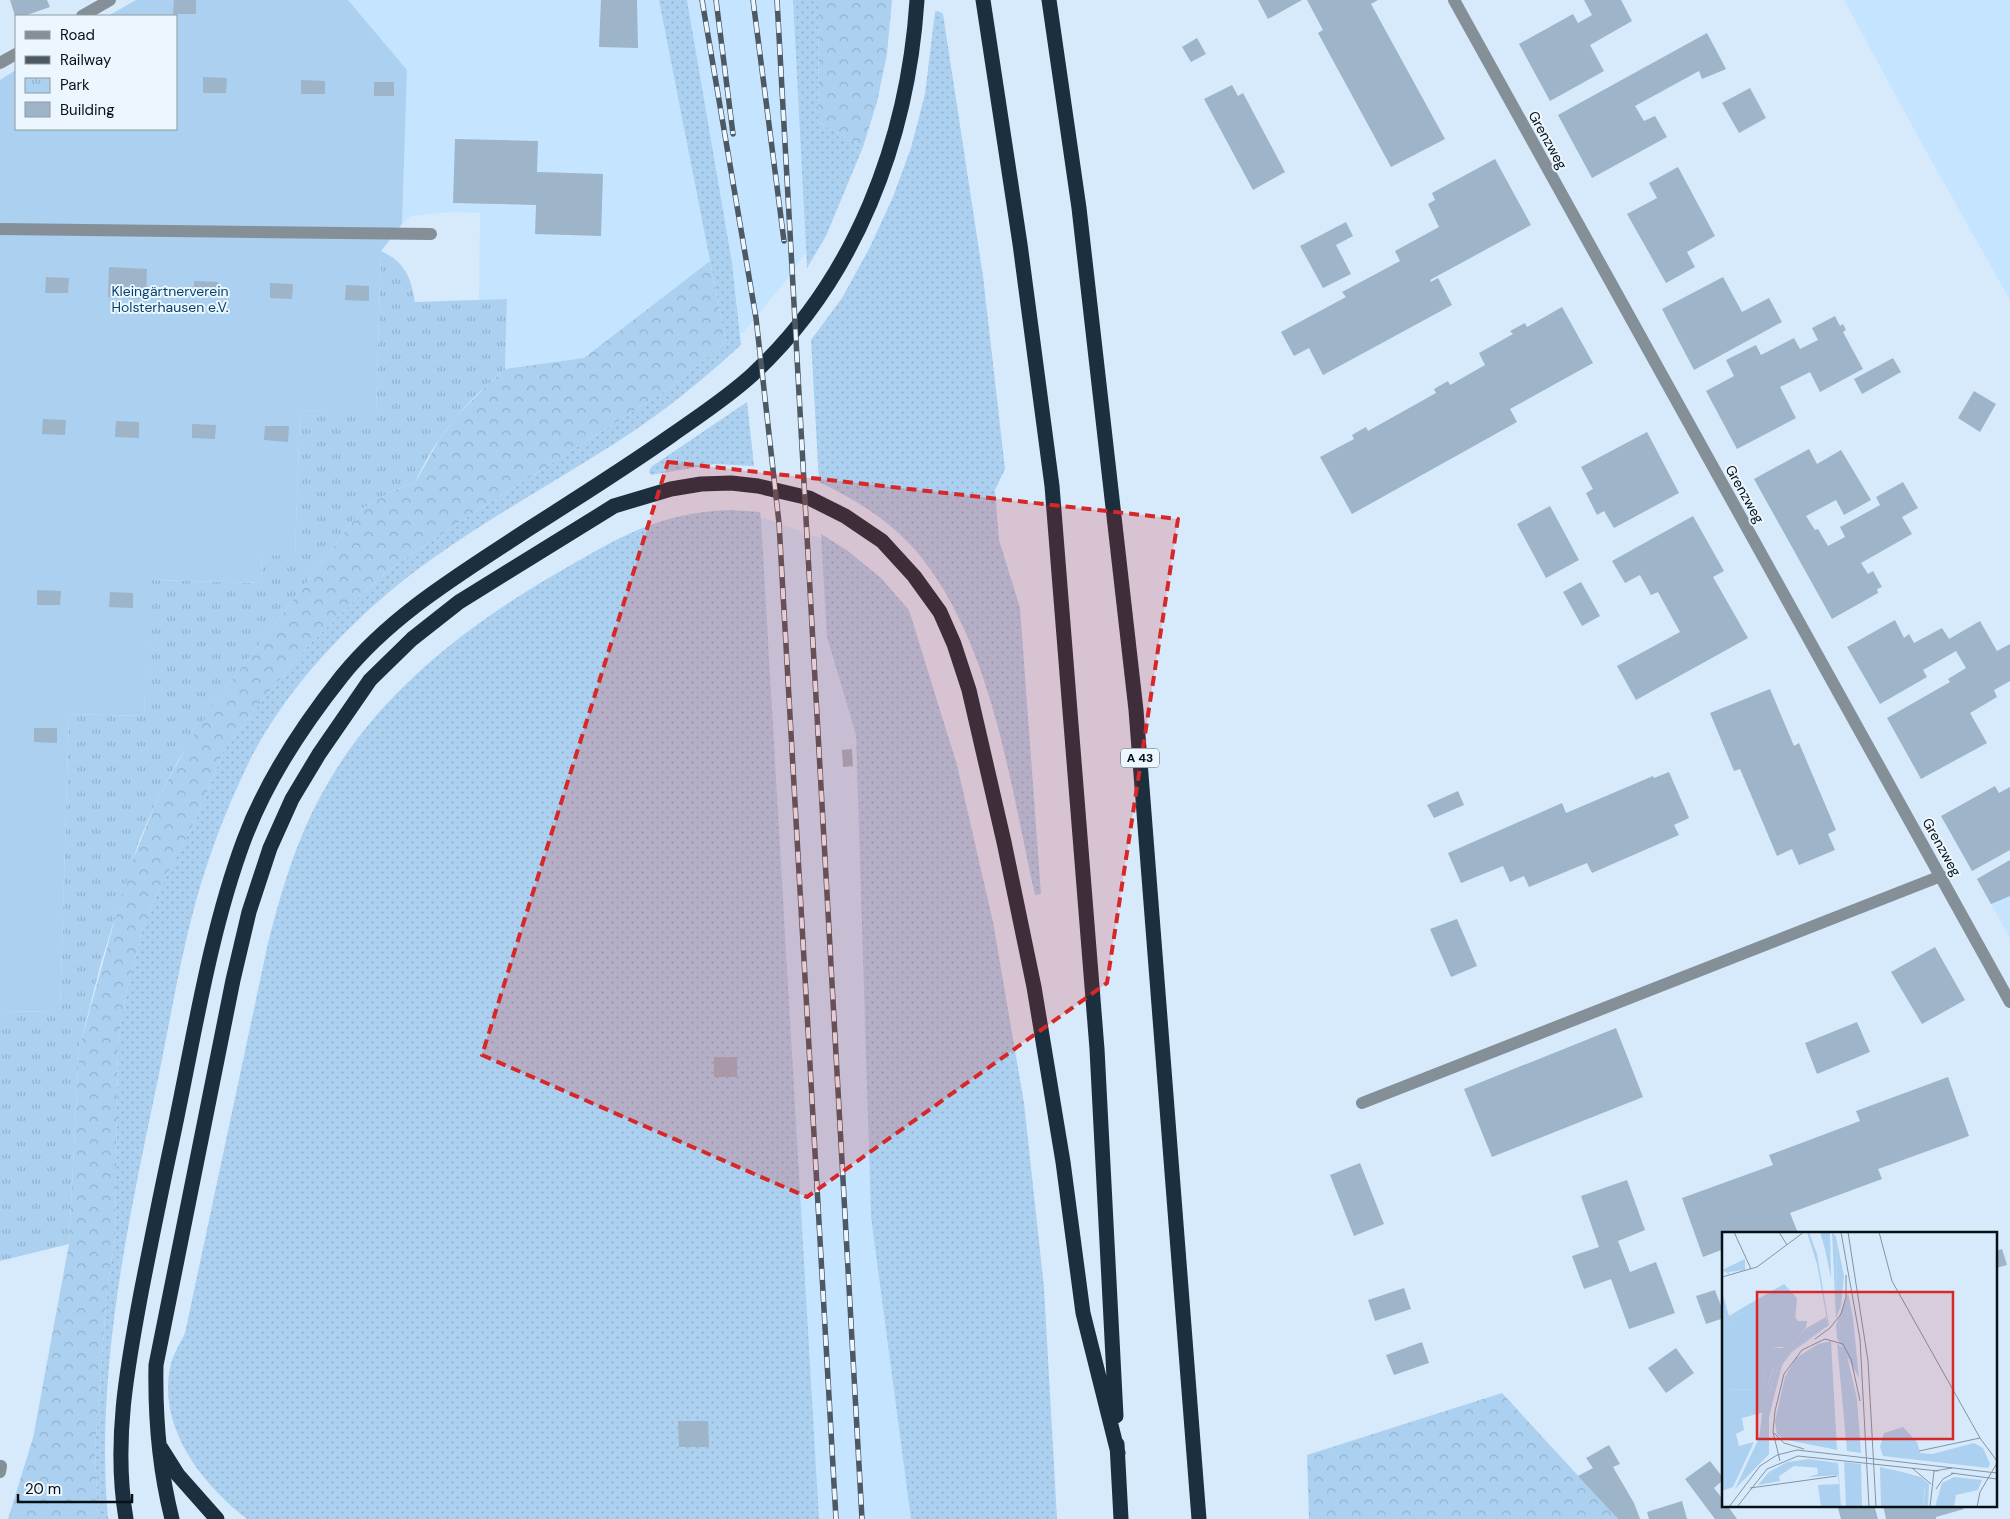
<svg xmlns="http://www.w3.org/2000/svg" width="2010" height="1519" font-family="'DM Sans',sans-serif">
<defs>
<pattern id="grass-dots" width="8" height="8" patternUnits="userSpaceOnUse" patternTransform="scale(1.25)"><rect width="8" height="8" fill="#acd0ef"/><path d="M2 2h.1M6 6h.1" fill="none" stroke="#92b2cc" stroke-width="1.8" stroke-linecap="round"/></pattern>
<pattern id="forest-crowns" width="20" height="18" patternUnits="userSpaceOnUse" patternTransform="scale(1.25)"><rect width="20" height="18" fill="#acd0ef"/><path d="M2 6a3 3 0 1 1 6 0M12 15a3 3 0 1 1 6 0" fill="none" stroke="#92b2cc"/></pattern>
<pattern id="park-tufts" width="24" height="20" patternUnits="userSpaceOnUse" patternTransform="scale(1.25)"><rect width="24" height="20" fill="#acd0ef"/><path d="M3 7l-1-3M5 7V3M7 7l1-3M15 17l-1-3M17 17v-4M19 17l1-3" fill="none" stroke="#92b2cc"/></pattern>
</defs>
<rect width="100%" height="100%" fill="#d7eafc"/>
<path fill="#c5e4ff" d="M348,0H793L806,252L792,273L744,332L740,333L732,263L710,261L584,358L505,369L507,299L479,300L480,213L451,212L411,216L402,224L407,70Z
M1844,0H2010V300L1921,142Z
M764,518L822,539L827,637L856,735L871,1217L911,1519H819L761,519Z
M2010,860V938L1977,879Z"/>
<path fill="url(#grass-dots)" d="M659,0H687L732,263L741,345C709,374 677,401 641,426C547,490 440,540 357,621C317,659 278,706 252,756C235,790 220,826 208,862C184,932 173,1007 158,1079C128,1223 95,1371 108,1519H98L95,1450L107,1290L115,1238L118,1043L125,998L143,927L156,896L198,815L224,750L265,697L308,646L357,598L396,565L464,519L673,386L726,342Z
M793,0H819L818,122L863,147L826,236L807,268Z
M938,11L943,14L983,276L1005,469L995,490L999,540L1020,608L1041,894L1035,895C1010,784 993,648 921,557C895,524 857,500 819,482L811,340L842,298L869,249L893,197L911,148L925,94L935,12Z
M747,402L754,466L715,464L651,475L649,472L651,467Z
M730,510L760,512L761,519L819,1519H247C203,1485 158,1429 170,1368C172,1356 180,1344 185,1333L268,943C278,904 289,865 305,828C355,712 453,633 559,572C620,537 657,513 730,510Z
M821,534L848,551L881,578L909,610L957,765L993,922L1024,1103L1044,1288L1057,1519H911L871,1217L856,735L827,637Z"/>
<path fill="url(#forest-crowns)" d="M819,0H892L887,54L877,102L863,147L818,122Z
M710,261L726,342L673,386L464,519L396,565L357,598L308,646L265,697L224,750L198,815L156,896L143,927L125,998L118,1043L115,1238L107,1290L95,1450L98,1519H8L33,1438L69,1244L79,1049L128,872L157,800L194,733L216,701L363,508L392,491L415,483L439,440L455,418L486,386L505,369L584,358Z
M1502,1393L1618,1519H1309L1307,1455Z"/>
<path fill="url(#park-tufts)" d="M381,251C405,262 411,277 415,302L507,299L505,369C467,401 435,437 415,483L392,491L363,508L216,701L179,759L157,800L139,841L101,963L79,1049L69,1244L0,1261V1011L60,1012L69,714L144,716L148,580L261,583L262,555H295L300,410L376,412Z"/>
<path fill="#acd0ef" d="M136,0H348L407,70L402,224L381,251L376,413L300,410L295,556L262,555L261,583L149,580L144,716L69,714L60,1012L0,1011V80L16,70V129H176V16H108Z"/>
<path fill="#9db4c9" d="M10,0H47L50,7L24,16H15Z
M174,0H196V14H173Z
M601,0H637L638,48L599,47Z
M1258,0H1302L1268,19Z
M1307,0H1378L1371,4L1445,139L1391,167L1318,33L1323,30Z
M1584,0H1621L1632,21L1590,45L1604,71L1550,101L1519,44L1573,14L1578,23L1592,15Z
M1707,33L1726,69L1702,79L1699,71L1635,106L1644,121L1655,116L1667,137L1592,178L1558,115Z
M1197,38L1206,54L1191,62L1182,47Z
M203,77L227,78L226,93H203Z
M301,80L325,81V94H301Z
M374,82H394V96H374Z
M1232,85L1238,96L1243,93L1285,172L1253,190L1204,99Z
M1750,88L1766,118L1739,133L1722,103Z
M455,139L538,141L537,172L603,174L601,236L535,234L536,205L453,203Z
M1495,159L1531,225L1430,280L1431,282L1438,278L1452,305L1323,375L1309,348L1294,356L1281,332L1346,297L1342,292L1400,261L1395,251L1439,227L1428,204L1435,200L1432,193Z
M1678,167L1715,236L1687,252L1695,267L1666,283L1627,214L1657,198L1649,183Z
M1346,222L1353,236L1336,245L1351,274L1323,288L1300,246Z
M109,267L147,269L146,299L108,297Z
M46,277L69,278L68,293H45Z
M1723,277L1742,312L1769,298L1782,322L1694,370L1662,309Z
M194,281L218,282V297L194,296Z
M270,283L293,284L292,299L270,298Z
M346,285L369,286V301L345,300Z
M1562,307L1593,363L1510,409L1517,422L1352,514L1320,457L1354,439L1352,435L1366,427L1368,431L1436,393L1434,389L1448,381L1450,385L1485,365L1479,353L1513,334L1510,331L1525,323L1527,327Z
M1835,316L1840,326L1843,324L1846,330L1843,332L1863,369L1820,392L1810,372L1780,387L1796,418L1737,449L1706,391L1734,376L1726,360L1756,345L1761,355L1794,338L1800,349L1818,340L1812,328Z
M1893,358L1901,372L1862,394L1854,379Z
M1974,391L1996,404L1980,432L1958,418Z
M43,419L66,420L65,435L42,434Z
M116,421L139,422V438L115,437Z
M192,424L216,425L215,439L192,438Z
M265,426H289L288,442L264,440Z
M1647,432L1679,493L1614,528L1604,511L1597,515L1586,493L1593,489L1581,467Z
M1809,449L1817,464L1841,450L1871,500L1844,515L1836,500L1806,516L1815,530L1818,529L1828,546L1845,537L1840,527L1880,505L1876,497L1903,482L1918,508L1902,517L1912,534L1861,563L1868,574L1873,571L1882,587L1877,589L1878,593L1832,619L1754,479Z
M1550,506L1579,560L1546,578L1517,524Z
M1693,516L1724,571L1713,577L1748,638L1636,700L1617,666L1680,632L1658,592L1651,595L1640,575L1625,583L1612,561Z
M1581,582L1600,616L1582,626L1563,592Z
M37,590L61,591L60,605H37Z
M110,592L133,593V608L109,607Z
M1895,620L1904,638L1909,634L1914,643L1942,628L1949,639L1980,621L1997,651L2010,644V681L1994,690L1997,697L1970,713L1987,743L1921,779L1887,718L1950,682L1948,679L1966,668L1956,651L1923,670L1927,677L1880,704L1847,647Z
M1770,689L1794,746L1799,743L1836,830L1828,834L1835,850L1799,865L1792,849L1777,856L1740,769L1734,771L1710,713Z
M34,728H57V743L34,742Z
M852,749L853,766L843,767L842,750Z
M1669,772L1689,818L1674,825L1679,835L1592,873L1587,863L1529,887L1524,876L1510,882L1503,866L1461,883L1448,853L1562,803L1566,813L1653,776L1654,778Z
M1995,786L1999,793L2010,787V850L1972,871L1941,816Z
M1458,791L1464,805L1434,818L1427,805Z
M2010,860V896L1991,904L1977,879Z
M1457,919L1477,966L1451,977L1430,929Z
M1935,947L1965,1000L1922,1024L1891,972Z
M1857,1022L1870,1052L1817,1074L1805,1043Z
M1616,1028L1643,1097L1492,1157L1464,1089Z
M714,1057H737V1077H714Z
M1948,1077L1969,1136L1878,1169L1882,1179L1790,1213L1798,1233H1724V1249L1703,1257L1682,1198L1773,1165L1769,1155L1860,1121L1856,1111Z
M1360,1163L1384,1224L1354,1236L1330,1175Z
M1627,1180L1645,1230L1618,1241L1630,1272L1656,1262L1675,1313L1629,1329L1611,1279L1584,1289L1572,1256L1599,1247L1581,1196Z
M2002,1249L2007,1265L1996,1268V1251Z
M1404,1288L1411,1309L1375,1321L1368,1300Z
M1715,1290L1724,1314V1324L1721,1319L1706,1324L1696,1296Z
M1422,1342L1429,1363L1394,1375L1386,1355Z
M1676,1348L1694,1373L1666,1393L1648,1368Z
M678,1421H708L709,1447H679Z
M1609,1445L1620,1464L1613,1467L1634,1503L1640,1519H1618L1578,1476L1593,1468L1586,1458Z
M1710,1461L1724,1479L1714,1488L1724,1501V1505H1727L1737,1519H1715L1685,1479Z
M1682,1501L1687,1519H1649L1647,1512Z
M1837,1505H1874L1878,1519H1841Z
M1883,1505H1963L1964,1509L1936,1517V1519H1886Z"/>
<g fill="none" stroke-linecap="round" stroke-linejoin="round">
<path stroke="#858f98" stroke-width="12" d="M82,16L110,0
M0,63L16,54
M0,229L431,234
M1362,1103L1941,876
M0,1472L1,1466"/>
<path stroke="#858f98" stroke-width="12" d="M1454,0L2010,1002"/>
<path stroke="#1b2f3f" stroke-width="15" d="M983,0L1020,244L1052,486L1097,1049L1116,1416
M1049,0L1079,208L1136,710L1199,1519
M1117,1444L1121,1519
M161,1448L178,1475L217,1519
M126,1519C113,1443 127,1368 141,1293C151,1242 161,1192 172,1141C193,1043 209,934 244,840C266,781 303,725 342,676C392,614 462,573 527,530C576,499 625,468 672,435C699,416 728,397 752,375C856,279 908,139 917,0
M172,1519C159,1468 155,1418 156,1365L233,980L249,912L270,848L292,799L319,754L370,680L412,639L459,602L614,506L671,489L701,484L731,483L758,486L809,498L845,516L882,541L914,576L940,612L954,644L969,690L1004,842L1034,987L1063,1162L1083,1313L1118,1453"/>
<g stroke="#4c5963" stroke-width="5.5">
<path id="rail" d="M702,0L756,318L779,523L836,1519
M716,0L733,134
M753,0L784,241
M777,0L862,1519"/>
</g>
<use href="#rail" stroke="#ecf6ff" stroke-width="4" stroke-dasharray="11" stroke-linecap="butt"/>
</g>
<path fill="#d62828" fill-opacity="0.2" stroke="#d62828" stroke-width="4" stroke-dasharray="10 6" stroke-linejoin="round" d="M668,462L1178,519L1107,983L807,1197L482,1055Z"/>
<g text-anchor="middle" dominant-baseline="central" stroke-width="4" stroke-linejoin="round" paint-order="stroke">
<rect fill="#ecf6ff" stroke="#4c555d" stroke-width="1" x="1121" y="748.5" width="38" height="19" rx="4"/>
<g font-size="12" font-weight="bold" fill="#071017">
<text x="1140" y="758">A 43</text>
</g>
<g font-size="14" fill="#071017" stroke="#ecf6ff">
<text transform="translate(1548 140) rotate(61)">Grenzweg</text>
<text transform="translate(1745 494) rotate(61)">Grenzweg</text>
<text transform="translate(1942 847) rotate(61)">Grenzweg</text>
</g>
<g font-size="14" fill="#04436c" stroke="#ecf6ff">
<text x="170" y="291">Kleingärtnerverein<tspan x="170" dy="16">Holsterhausen e.V.</tspan></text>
</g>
</g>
<g transform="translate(1722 1232)">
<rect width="275" height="275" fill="#d7eafc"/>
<path d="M85,0H87L95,22L107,93L70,120L60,133L47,185V218V161L57,132L74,115L106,93L95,32ZM98,0H108L109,46L103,17ZM110,0L114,5L115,71L119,74L114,86ZM23,27V38L7,40V42L0,38ZM126,61L131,86L137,146L115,106L114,93ZM109,109L115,218L65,208L55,203L53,189L63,145L74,126L96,112ZM115,111L124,119L135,167L139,221L125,219ZM116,230L119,275L116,243L86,245L96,242L95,235L111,237ZM122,230L139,232L140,275H124ZM158,235L199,245L207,252L206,275H201L203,257L168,237V275H159ZM47,240L57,244L58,249L36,253ZM232,245L260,248L256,258L234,263L232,275H213L220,251Z" fill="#acd0ef"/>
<path d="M114,5L122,44L119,74L115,71ZM0,60L7,84L22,75V80L16,82L0,97ZM104,85L106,93L74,115L57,132L47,161V222L13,257L37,206L43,161L53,133L83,97ZM181,195L195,210L198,221L210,222L252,211L261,216L268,232L266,236L161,224L158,215L162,201ZM87,227L115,231L111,237L72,234L56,245L47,240L65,230ZM168,237L188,242L203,250L201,275H168Z" fill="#acd0ef"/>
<path d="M22,80V98L7,114L0,113V97L16,82ZM72,84L76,89H85L84,95L51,137L43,162L42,180L20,186L22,198L14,202L17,214L32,210L11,255L0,259V157L41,158L42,129L50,116H61L65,99H72ZM117,252L119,275H99L96,253Z" fill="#acd0ef"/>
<path d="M62,52L75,66L72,100H65L64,114L50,116L49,129H42L41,158L0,157V113H7V98H22V75Z" fill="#acd0ef"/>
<path fill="none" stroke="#8493a0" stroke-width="1" d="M12,0L29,37M57,0L65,13M119,0L138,107L147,275M126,0L146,129L154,275M157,0L170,49L258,206L275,229M0,45L35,35L82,0M93,107L108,96L119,82L124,65V43M52,201L62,211L82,217M197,219L258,206M58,229L51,200L53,179L62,142L80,118L103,107L121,112L129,127L138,169M190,236L209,252M229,241L275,247M28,256L115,244M214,257L221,247L232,241M7,275L38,234L55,223L75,218L275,241M15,275L45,237L76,224L216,239M208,275L212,239L230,236M255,275L258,260L275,231"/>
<path fill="#d62828" fill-opacity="0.15" stroke="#d62828" stroke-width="2.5" d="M35,60H231V207H35Z"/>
<rect width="275" height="275" fill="none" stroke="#071017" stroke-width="2.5"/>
</g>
<rect x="15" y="15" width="162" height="115" fill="#ecf6ff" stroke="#909aa2"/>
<rect x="25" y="31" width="25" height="8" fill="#858f98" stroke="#909aa2"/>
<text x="60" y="40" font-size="15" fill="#071017">Road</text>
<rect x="25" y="56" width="25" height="8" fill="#4c5963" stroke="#909aa2"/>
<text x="60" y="65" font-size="15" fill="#071017">Railway</text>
<rect x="25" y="78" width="25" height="15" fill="url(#park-tufts)" stroke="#909aa2"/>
<text x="60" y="90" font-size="15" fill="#071017">Park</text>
<rect x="25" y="102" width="25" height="15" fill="#9db4c9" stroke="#909aa2"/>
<text x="60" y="115" font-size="15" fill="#071017">Building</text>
<path d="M18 1494v8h114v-8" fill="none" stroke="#071017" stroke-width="2.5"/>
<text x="25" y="1494" font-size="15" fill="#071017" stroke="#ecf6ff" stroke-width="4" paint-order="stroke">20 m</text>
</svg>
